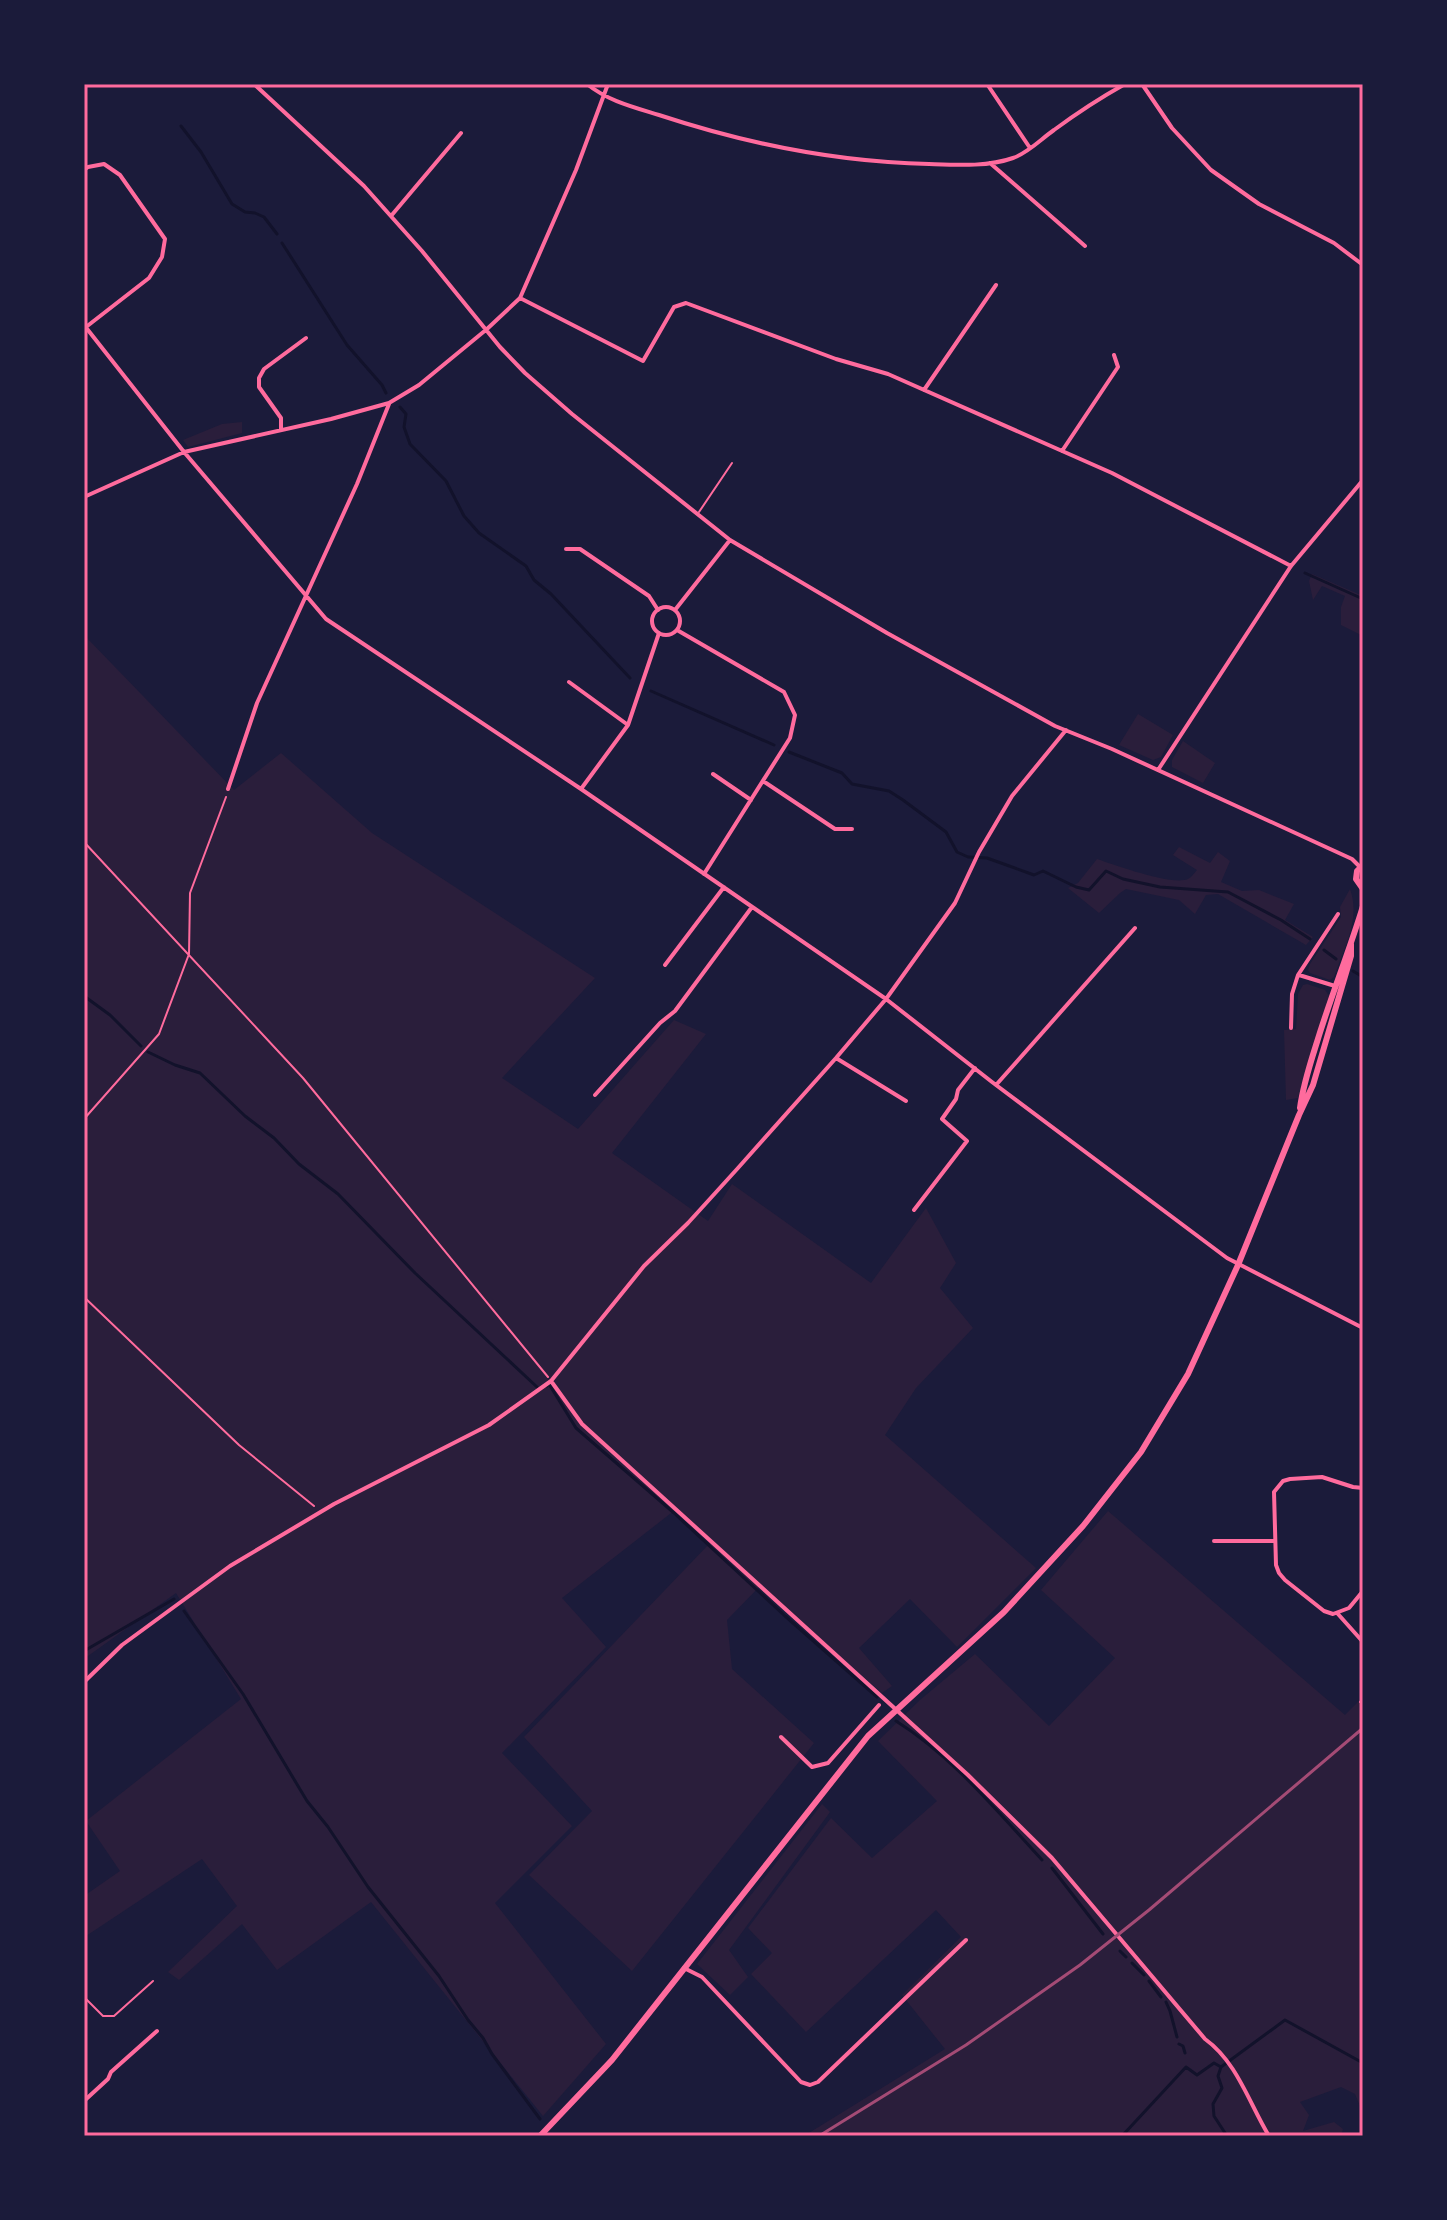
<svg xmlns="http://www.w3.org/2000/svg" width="1447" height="2220" font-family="Signika,sans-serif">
<rect width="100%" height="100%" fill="#1b1b3a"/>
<path fill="#2a1e3b" d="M242,422V433L188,447L183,440L222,424Z
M1312,574L1363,596V636L1341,625V607L1345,596L1322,586L1313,600L1309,581Z
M84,635L234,790L281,753L372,833L595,978L502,1078L578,1129L674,1020L706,1034L612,1153L708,1221L732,1184L871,1283L926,1208L956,1263L940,1288L973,1328L916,1388L885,1435L1036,1568L957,1647L910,1599L859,1648L892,1686L882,1693L760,1586L727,1620L732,1669L814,1743L632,1971L529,1875L592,1811L524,1737L711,1542L675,1510L562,1598L606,1647L502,1753L572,1826L495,1903L606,2044L543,2116L371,1902L277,1970L242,1924L179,1980L168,1972L237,1906L202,1859L86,1936L84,1934V1896L120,1871L86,1821L241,1699L176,1593L88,1656L84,1653Z
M1138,714L1173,735L1161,757L1153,760L1119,745Z
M1183,741L1215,763L1203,783L1172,767V760Z
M1179,847L1210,863L1218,852L1230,861L1221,882L1242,891L1259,890L1294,904L1285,920L1313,937L1306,945L1218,894L1206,895L1195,914L1179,900L1126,889L1120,893L1099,913L1068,888L1078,883L1097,859C1115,865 1172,886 1188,879C1192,877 1194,873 1197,870L1173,855Z
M1350,889C1361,919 1344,948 1334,977L1330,980L1310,973L1308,970L1310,964L1341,917L1340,907Z
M1307,984L1325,990L1329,996L1298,1098L1286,1100L1284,1030L1296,1029L1298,994L1303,985Z
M1108,1511L1345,1715L1363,1697V2105L1360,2106L1355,2094L1341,2087L1300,2102L1309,2115L1303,2131L1334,2122L1343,2129L1341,2136H804L945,2049L902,1995L961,1937L936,1910L806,2032L751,1974L772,1953L748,1928L831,1818L872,1858L937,1801L878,1741L920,1700L975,1654L1049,1726L1115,1658L1041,1590Z
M822,1804L830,1812L729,1950L748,1977L730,1995L697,1964Z"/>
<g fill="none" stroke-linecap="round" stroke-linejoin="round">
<path stroke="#12122b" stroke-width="3" d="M181,126L201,152L232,204L245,212L255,213L264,217L277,234
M282,243L347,345L382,385L386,393
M400,407L406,414L404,427L410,444L446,481L464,516L479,533L526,566L534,580L551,594L630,678
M1305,573L1363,599
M651,691L774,745
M789,752L842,773L852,784L889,791L903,800L946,832L957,852L968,857L987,858L1034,875L1043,871L1076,887L1089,890L1106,871L1123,879L1160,887L1228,892L1281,920L1310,939
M1324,950L1336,959
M1353,971L1363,977
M84,996L110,1015L141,1046
M148,1052L175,1065L200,1073L245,1116L274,1138L299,1164L338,1194L415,1273L537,1387
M547,1386L549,1384L576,1428L674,1513L785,1616L877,1697
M184,1611L243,1694L307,1801L328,1827L368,1887L439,1976L468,2020L483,2038L492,2054L540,2119
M84,1651L174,1599
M896,1721C952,1756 997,1811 1042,1860
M1052,1868L1103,1934
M1120,1951L1126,1957
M1132,1963L1144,1975
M1149,1981L1161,1997
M1166,2002L1170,2011L1177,2037
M1179,2044L1183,2046L1185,2053
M1122,2136L1186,2067L1197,2075L1214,2063L1221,2067
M1227,2136L1214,2116L1213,2104L1222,2088L1218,2076L1221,2067L1285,2020L1363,2063"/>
<path stroke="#ff6b9d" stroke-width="2" d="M84,842L303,1078L548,1377
M84,1119L159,1034L189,954L190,893L226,797
M84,1297L239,1445L314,1506
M1360,1702L1363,1699"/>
<path stroke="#ff6b9d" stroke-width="2" d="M699,512L732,463
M84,1997L103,2016H114L153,1981"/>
<path stroke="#ff6b9d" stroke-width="4" d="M254,84L364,186L422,251L500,347L525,373L572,414L730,540L887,633L1055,726L1112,749L1352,859L1360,867
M587,84C608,101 633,107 659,115C747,144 836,162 929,164C956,165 988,167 1013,158C1028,153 1041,139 1054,130C1077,113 1100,98 1125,84
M987,84L1030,148
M1142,84L1172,128L1211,170L1259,204L1334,243L1363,265
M990,163L1085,246
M84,170L88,167L104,164L120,175L165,239L162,257L149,278L86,327
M391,216L461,133
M520,298L643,361L674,307L686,303L836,359L888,374L1112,473L1291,566
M84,325L184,452L326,619L581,789L886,999L992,1082L1227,1258L1363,1328
M924,390L996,285
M281,430V418L259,387V378L264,369L306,338
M1062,451L1118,367L1114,355
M84,497L184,452L331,419L389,403L419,385L487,329L520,298L576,170L608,84
M566,549H580L649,596L658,610
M652 621a14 14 0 1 1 28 0a14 14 0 1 1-28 0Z
M675,610L730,540
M677,630L784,692L795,715L790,738L704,874
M569,682L628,725
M1158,770L1291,566L1363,480
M713,774L751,800
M763,781L835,829H852
M228,789L257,703L357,484L389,404
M581,789L628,725L659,633
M665,965L724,887
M1299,975L1335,986
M1291,1028L1292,994L1298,975L1338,914
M836,1058L906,1101
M996,1085L1135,928
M595,1095L660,1023L675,1011L752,907
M914,1210L967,1141L942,1119L956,1099L958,1090L975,1068
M551,1381L582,1424L968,1775L1052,1858L1205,2039C1237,2062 1249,2103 1269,2136
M1363,1488L1353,1487L1322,1477L1290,1479L1283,1481L1274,1492L1276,1565L1279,1573L1285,1580L1324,1611L1333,1614L1349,1608L1363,1591
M1214,1541H1275
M1338,1614L1363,1642
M84,1682L122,1645L230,1566L334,1504L489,1425L551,1381L644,1266L688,1223L738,1168L836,1058L886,999L955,903L979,852L1012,796L1066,730
M781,1737L812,1767L828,1763L879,1705
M684,1968L702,1977L801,2082L810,2085L818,2082L966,1940
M84,2101L108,2079L111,2072L157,2031"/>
<path stroke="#ff6b9d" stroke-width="6" d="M1363,865L1357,871L1356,879L1363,889
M1300,1108C1303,1085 1310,1064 1317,1042C1331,996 1349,952 1363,906
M540,2136L612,2060L868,1736L1004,1612L1083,1526L1141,1452L1188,1374L1238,1265L1299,1115L1313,1085L1351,956V944"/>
<path stroke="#a44b75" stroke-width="3" d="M819,2136L966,2045L1080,1965L1149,1910L1363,1728"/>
</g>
<rect width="1447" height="2220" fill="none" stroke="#1b1b3a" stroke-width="172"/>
<rect x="86" y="86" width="1275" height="2048" fill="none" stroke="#ff6b9d" stroke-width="3"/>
</svg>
